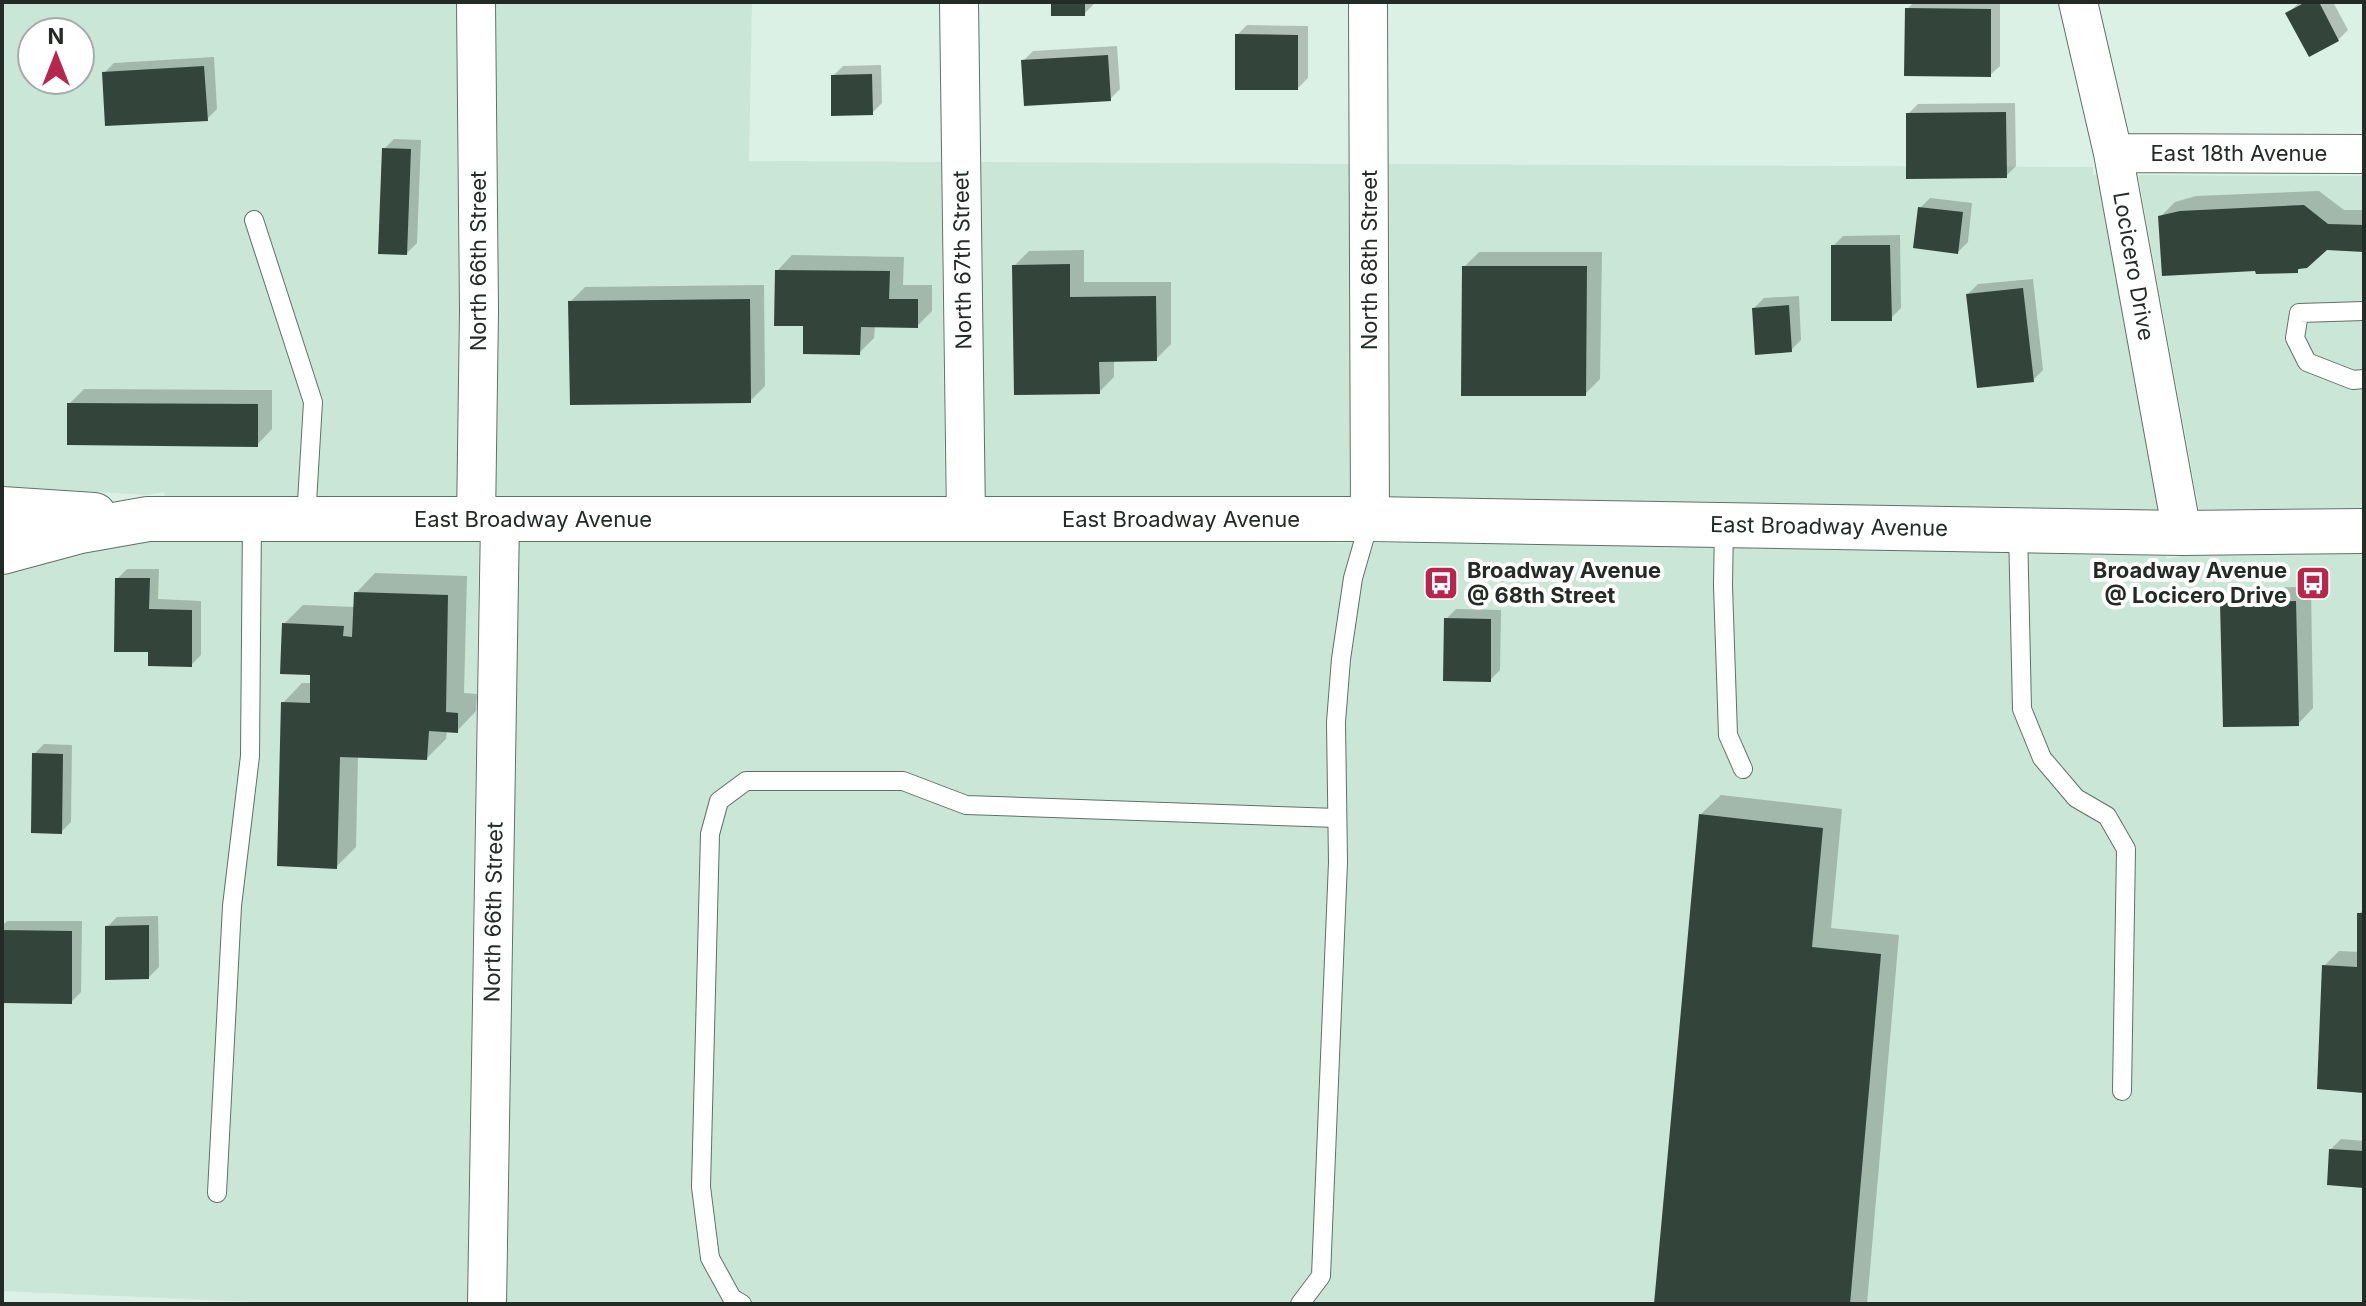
<svg xmlns="http://www.w3.org/2000/svg" width="2366" height="1306" font-family="Inter,sans-serif">
<rect width="100%" height="100%" fill="#dcf1e5"/>
<path fill="#cae6d6" fill-rule="evenodd" d="M2,2H456L459,311L457,497L165,496L164,492L147,495L2,486ZM32,32H80V80H32Z
M496,2H752L749,161L941,162L945,496L496,497L499,311Z
M981,162L1349,164L1350,496H985Z
M1389,164L2093,167V175H2097L2158,510L1390,497Z
M2138,175L2364,176V508L2199,510Z
M149,541L479,542L467,1304H253V1302L2,1291V575L84,553Z
M1072,541L1528,544L2166,555L2167,559L2184,555L2364,553V1304H507L519,542Z"/>
<path fill="#0003" d="M1053,2H1094V4L1084,14Z
M1914,2H2000V66L1990,75L1907,9Z
M2300,2H2333L2348,30L2338,40L2288,13Z
M1247,25L1308,26V78L1298,88L1237,35Z
M1117,46L1120,89L1110,99L1023,61L1033,51Z
M214,57L217,109L207,119L104,73L114,63Z
M881,65L882,103L872,113L833,76L843,66Z
M2015,103L2016,166L2006,176L1908,114L1918,104Z
M394,139L421,140L417,243L407,253L384,149Z
M2319,191L2344,210H2364V250L2326,248L2297,271L2160,217L2175,202L2196,196Z
M1930,198L1972,203L1968,242L1958,252L1920,208Z
M1900,235L1901,308L1891,318L1833,246L1843,236Z
M1084,250V282H1171V344L1156,359H1114V377L1099,392L1014,266L1029,251Z
M1479,252H1602L1600,379L1585,394L1464,267Z
M792,255L904,257L903,285H932V311L917,326L875,325L874,338L859,353L805,324L777,271Z
M2033,279L2043,370L2033,380L1968,294L1978,284Z
M764,285L765,386L750,401L570,302L585,287Z
M1799,296L1801,340L1791,350L1754,308L1764,298Z
M84,389L272,390V429L257,445L69,404Z
M127,569H159L158,599L201,601V655L191,665L150,650L117,579Z
M375,573L467,576L464,693L477,694L476,711L457,731L447,730L446,739L427,758L358,756L356,847L336,867L283,703L302,683H312V673L284,624L303,605L355,607L356,593Z
M2311,587L2313,708L2298,724L2222,604L2237,588Z
M1456,609L1501,610L1500,670L1490,680L1446,619Z
M44,744L72,745L71,822L61,832L34,754Z
M1721,795L1842,809L1831,928L1899,935L1867,1304H1656L1701,814Z
M2364,909V1091L2324,966L2339,951L2359,952V914Z
M158,916L159,967L149,977L107,927L117,917Z
M7,921H82L81,992L71,1002L2,1001V926Z
M2341,1139L2364,1141V1186L2331,1149Z"/>
<path fill="#33443b" d="M1051,2H1085V16H1051Z
M2306,2H2319L2339,41L2309,57L2285,13Z
M1905,8L1991,9V77L1904,76Z
M1235,34L1298,35V90H1235Z
M1108,55L1111,101L1024,106L1021,60Z
M204,66L208,121L105,126L102,72Z
M872,74L873,115L831,116V75Z
M2006,112L2007,178L1906,179V113Z
M382,148L411,149L407,255L378,254Z
M2304,205L2328,224L2364,225V252L2327,250L2307,268L2298,269V273L2256,274L2255,271L2162,276L2158,216L2180,211Z
M1918,207L1963,212L1958,254L1913,248Z
M1831,245H1890L1892,321H1831Z
M1070,264V297L1156,296L1157,361L1099,362L1100,394L1014,395L1012,265Z
M1462,266H1587L1586,396H1461Z
M775,270L890,271L889,299H918V328L861,327L860,355L803,354V326H774Z
M2023,288L2034,382L1977,388L1966,294Z
M750,299L751,403L570,405L568,301Z
M1789,305L1792,352L1755,355L1752,308Z
M67,403L258,404V447L67,445Z
M115,578H150L149,609L192,610V667L148,666V652H114Z
M354,592L448,595L446,712L458,713V733L429,731L427,760L340,757L337,869L277,866L281,702L310,703V675L280,674L282,623L344,626L343,636L352,637Z
M2296,601L2299,726L2223,727L2220,603Z
M1444,618L1491,619V682L1443,681Z
M32,753L63,754L62,834L31,833Z
M1699,814L1823,828L1812,947L1881,954L1850,1304H1654Z
M2357,913H2364V1093L2317,1089L2322,965L2357,967Z
M149,925V979L105,980V926Z
M2,930L72,931V1004L2,1003Z
M2329,1149L2364,1151V1188L2327,1185Z"/>
<g fill="none" stroke-linecap="round" stroke-linejoin="round">
<g stroke="#5f7167" stroke-width="20">
<path id="lane" d="M254,220L313,402L306,519
M2364,311L2299,313L2295,338L2307,362L2353,380L2364,379
M1724,524L1723,586L1728,735L1743,769
M2018,529L2022,709L2042,758L2076,798L2107,816L2126,849L2122,1091
M217,1193L232,906L250,756L252,519
M742,1304L732,1298L710,1258L701,1187L710,834L719,801L746,781H903L966,805L1337,818
M1300,1304L1321,1276L1338,862L1336,722L1341,659L1353,578L1370,519"/>
</g>
<g stroke="#5f7167" stroke-width="40">
<path id="street" d="M959,2L966,519
M1368,2L1370,519
M2078,2L2113,153L2182,533
M2113,153L2364,154
M476,520L479,311L476,2
M487,1304L500,520"/>
</g>
<g stroke="#5f7167" stroke-width="46">
<path id="secondary" d="M2,509L94,515
M2,552L80,531L148,519H1370L2182,533L2364,531"/>
</g>
<use href="#lane" stroke="#fff" stroke-width="18"/>
<use href="#street" stroke="#fff" stroke-width="38"/>
<use href="#secondary" stroke="#fff" stroke-width="44"/>
</g>
<defs>
<g id="bus-square" transform="scale(1.8)"><rect x="-9" y="-9" width="18" height="18" rx="4" fill="#b7264d" stroke="#fff"/><path d="M-5-6H5V4H4V6H2V4H-2V6H-4V4H-5ZM-3.5-4V0h7V-4ZM-3.5 1.2v1.5H-2V1.2ZM2 1.2v1.5H3.5V1.2Z" fill="#fff"/></g>
</defs>
<g fill-rule="evenodd">
<use href="#bus-square" x="1441" y="583"/>
<use href="#bus-square" x="2313" y="583"/>
</g>
<g text-anchor="middle" dominant-baseline="central" stroke-width="8" stroke-linejoin="round" paint-order="stroke">
<g font-size="22" fill="#232b26" stroke="#fff">
<text x="2239" y="153">East 18th Avenue</text>
<text transform="translate(962 260) rotate(-91)">North 67th Street</text>
<text transform="translate(1369 260) rotate(-90)">North 68th Street</text>
<text transform="translate(478 261) rotate(-90)">North 66th Street</text>
<text transform="translate(2134 266) rotate(80)">Locicero Drive</text>
<text x="533" y="519">East Broadway Avenue</text>
<text x="1181" y="519">East Broadway Avenue</text>
<text transform="translate(1829 526) rotate(1)">East Broadway Avenue</text>
<text transform="translate(493 912) rotate(-89)">North 66th Street</text>
</g>
<g font-size="22" font-weight="bold" fill="#232b26" stroke="#fff" text-anchor="start">
<text x="1467" y="570">Broadway Avenue<tspan x="1467" dy="25">@ 68th Street</tspan></text>
<text x="2287" y="570" text-anchor="end">Broadway Avenue<tspan x="2287" dy="25">@ Locicero Drive</tspan></text>
</g>
</g>
<rect width="2366" height="1306" fill="none" stroke="#232b26" stroke-width="8"/>
<g transform="translate(56 56)"><circle r="38" fill="#ffffff" stroke="#a7aaa8" stroke-width="2"/>
<path d="M0-6L14 30L0 20L-14 30Z" fill="#b7264d"/>
<text y="-12" font-size="22" font-weight="bold" text-anchor="middle" fill="#232b26">N</text>
</g>
</svg>
